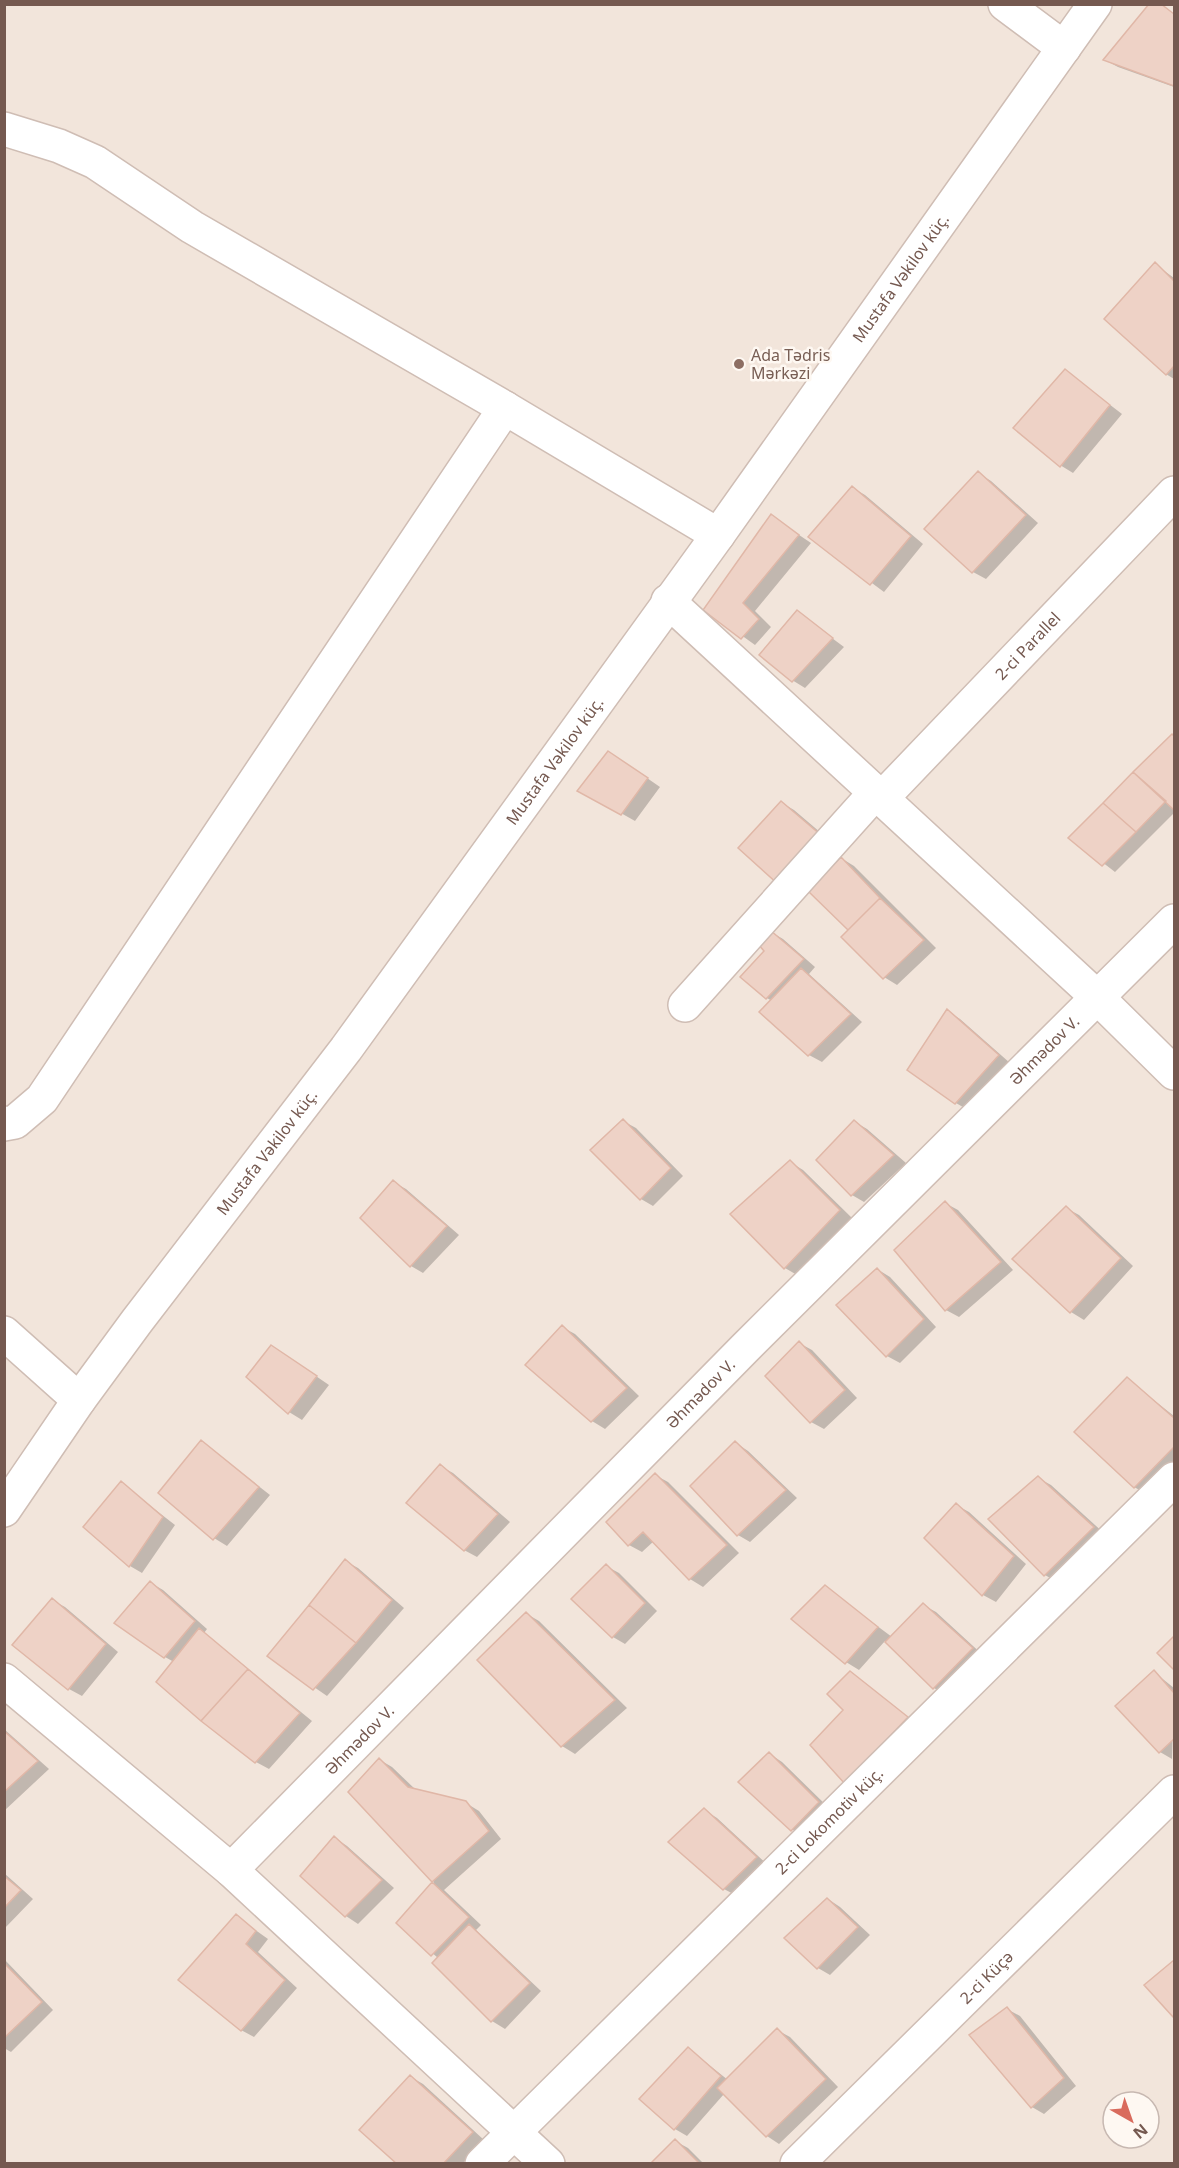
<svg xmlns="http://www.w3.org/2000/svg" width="1179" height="2168" font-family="'Noto Sans',sans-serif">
<rect width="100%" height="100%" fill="#fbf4ec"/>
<path fill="#f2e5db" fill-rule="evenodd" d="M5,5H1174V2163L5,2164ZM1113,2102H1149V2138H1113Z"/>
<path fill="#0003" d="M1160,4L1174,14V87L1118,67L1105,60Z
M1155,264L1174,278V379L1166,374Z
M1066,371L1122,414L1073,473L1060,465Z
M978,473L991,481L1038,523L986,579L973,572L926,529Z
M853,488L865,495L923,544L884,592L810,537Z
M771,516L811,543L755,611L771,627L755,645L705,609Z
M797,612L844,647L805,688L792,680Z
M1174,733V813L1115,872L1071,838Z
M621,760L660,787L635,821L580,790Z
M782,803L794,810L834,844L780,883Z
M841,858L854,866L936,948L897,985L884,977L850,930Z
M771,932L783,939L815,967L809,974L862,1022L822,1062L809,1055L772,1001L767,998L766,951Z
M947,1011L960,1019L1010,1063L968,1110L956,1103Z
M623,1121L636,1128L683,1176L653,1206L641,1199Z
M855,1122L867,1129L906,1163L864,1202L852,1195Z
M790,1162L803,1170L852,1218L797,1275L785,1268Z
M393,1182L406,1189L459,1235L423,1273L411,1266Z
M945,1203L958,1210L1013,1270L959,1317L946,1310Z
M1066,1208L1079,1215L1133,1266L1084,1320L1071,1312L1014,1259Z
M877,1269L890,1277L936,1327L900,1363L887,1356Z
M562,1327L575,1334L639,1396L605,1429L592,1421Z
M799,1343L812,1350L857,1398L824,1429L811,1422Z
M272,1346L329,1385L302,1420L289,1412Z
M1127,1379L1174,1416V1467L1147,1494L1134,1487Z
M202,1442L270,1495L227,1546L214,1538Z
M736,1443L748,1451L797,1498L750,1542L738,1535Z
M440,1466L453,1473L510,1522L477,1557L464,1550Z
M655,1475L668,1482L739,1553L703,1587L690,1579L654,1541L642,1552L629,1545Z
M1038,1478L1051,1485L1106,1535L1057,1582L1045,1575Z
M121,1483L175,1525L142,1573L130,1566Z
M956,1505L969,1512L1026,1564L996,1602L983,1595L926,1538Z
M345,1561L358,1568L404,1608L327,1696L269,1656Z
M606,1566L619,1573L657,1611L625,1644L613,1637Z
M151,1583L163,1590L207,1629L204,1633L312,1721L269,1769L256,1762L158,1682L174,1662L165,1657Z
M825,1587L892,1637L923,1605L936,1612L985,1657L946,1695L934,1688L885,1641L859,1670L846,1662Z
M52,1600L65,1607L118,1652L82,1696L69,1689Z
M527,1614L539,1621L627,1708L575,1754L562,1746Z
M851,1672L919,1726L859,1790L845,1710Z
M1154,1672L1174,1688L1172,1759L1160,1752Z
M4,1729L49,1769L4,1811Z
M770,1754L782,1762L831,1810L805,1837L792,1829Z
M380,1760L392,1767L416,1790L466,1803L479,1811L501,1839L444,1890L481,1925L476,1930L541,1991L505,2029L492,2021L434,1963L438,1958L398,1923L434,1882L350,1792Z
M704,1810L717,1818L769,1866L737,1896L724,1889Z
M335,1838L347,1846L394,1888L358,1924L346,1916Z
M4,1873L33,1899L4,1929Z
M828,1899L840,1907L870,1935L830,1975L818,1968Z
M236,1916L268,1939L258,1952L297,1988L254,2037L241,2030Z
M4,1959L53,2010L11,2052L4,2048Z
M1174,1962V2016L1146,1986Z
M1007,2009L1020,2016L1076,2086L1044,2114L1032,2107Z
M777,2030L790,2037L838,2087L779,2144L767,2136L724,2094L687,2136L675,2129L689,2049L728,2080Z
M411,2077L423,2084L484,2140L462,2164H399Z
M675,2141L688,2148L704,2164H652Z"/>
<path fill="#eed2c6" stroke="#e0b7a7" stroke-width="1.5" d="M1149,4H1161L1174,14V86L1103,60Z
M1155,262L1174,281V366L1166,375L1104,319Z
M1065,369L1110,405L1060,467L1013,428Z
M978,471L1026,515L972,573L924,529Z
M852,486L911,536L870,585L808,537Z
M771,514L799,535L743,603L759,619L741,639L703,610Z
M797,610L833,638L792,682L759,655Z
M1172,734L1174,736V810L1133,772Z
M608,751L648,778L621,815L577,791Z
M1133,772L1166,801L1136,832L1103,803Z
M781,801L822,836L779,885L738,848Z
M1103,803L1136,832L1102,866L1068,838Z
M841,857L880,898L848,930L808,891Z
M880,898L924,940L883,979L841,937Z
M770,930L804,959L766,999L740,977L764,951L758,944Z
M801,968L851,1014L808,1056L759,1012Z
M947,1009L999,1055L955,1104L907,1070Z
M623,1119L671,1168L640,1200L590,1150Z
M854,1120L894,1155L851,1196L816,1160Z
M790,1160L840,1210L784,1269L730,1214Z
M393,1180L447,1226L410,1267L360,1218Z
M945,1201L1001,1262L945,1311L894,1250Z
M1066,1206L1121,1258L1070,1313L1012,1259Z
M877,1268L924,1319L886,1357L836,1305Z
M562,1325L627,1388L591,1422L525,1365Z
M799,1341L845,1390L810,1423L765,1376Z
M271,1345L317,1376L288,1414L246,1377Z
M1127,1377L1174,1418V1447L1134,1488L1074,1432Z
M201,1440L259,1487L213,1540L158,1493Z
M735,1441L786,1490L737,1536L690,1486Z
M440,1464L498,1514L464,1551L406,1503Z
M655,1473L727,1545L689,1580L643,1532L628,1546L606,1522Z
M1038,1476L1094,1527L1044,1576L988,1519Z
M121,1481L163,1517L129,1567L83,1527Z
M956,1503L1014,1556L982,1596L924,1538Z
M345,1559L392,1600L356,1643L309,1605Z
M606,1564L645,1603L612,1638L571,1599Z
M150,1581L195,1621L164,1658L114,1623Z
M825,1585L878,1627L845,1664L791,1619Z
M52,1598L106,1644L68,1690L12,1645Z
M923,1603L973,1648L933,1689L885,1642Z
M309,1605L356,1643L313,1690L267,1656Z
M526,1612L615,1700L561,1747L477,1660Z
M199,1628L248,1669L201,1721L156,1682Z
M1174,1636V1670L1157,1653Z
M248,1669L300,1713L255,1763L201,1721Z
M1154,1670L1174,1693V1739L1159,1753L1115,1706Z
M850,1671L908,1717L845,1784L810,1745L843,1710L827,1694Z
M4,1731L38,1761L4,1792Z
M769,1752L819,1802L791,1831L738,1782Z
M379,1758L408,1787L466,1801L489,1831L432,1882L348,1792Z
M704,1808L757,1857L723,1890L668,1842Z
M334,1836L382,1880L345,1917L300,1876Z
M4,1876L21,1890L4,1908Z
M432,1882L469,1917L431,1956L396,1923Z
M827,1898L858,1927L817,1969L784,1938Z
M236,1914L256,1931L246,1944L285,1980L241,2031L178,1980Z
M469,1924L530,1983L491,2022L432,1963Z
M1174,1960V2018L1144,1985Z
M4,1963L42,2002L4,2038Z
M1007,2007L1064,2078L1031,2108L969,2035Z
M777,2028L826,2079L766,2137L717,2088Z
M688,2047L721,2076L674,2130L639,2099Z
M410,2075L473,2132L443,2164H397L359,2130Z
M675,2139L700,2164H650Z"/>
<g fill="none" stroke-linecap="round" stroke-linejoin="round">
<g stroke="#cfbdb4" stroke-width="36">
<g id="minor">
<path d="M1005,4L1064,48"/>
<path d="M4,129L59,146L95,162L192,227L505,408L718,535"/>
<path d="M668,601L1098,998L1174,1073"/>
<path id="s1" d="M881,799L1174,493"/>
<path d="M685,1005L875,793"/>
<path d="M4,1124L15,1122L42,1099L505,408"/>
<path d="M4,1333L79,1400"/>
<path id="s2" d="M4,1510L79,1400L137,1321L346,1049L718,535L1095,4"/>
<path d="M4,1680L231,1870L548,2164"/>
<path id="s3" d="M231,1870L745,1348L1174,921"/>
<path id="s4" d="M482,2164L1174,1479"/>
<path id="s5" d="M797,2164L1174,1792"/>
</g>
</g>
<use href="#minor" stroke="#fff" stroke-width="33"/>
</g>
<circle fill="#8d6e63" stroke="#fef8f2" stroke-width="2" cx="739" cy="364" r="6"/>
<g text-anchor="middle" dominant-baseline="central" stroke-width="5" stroke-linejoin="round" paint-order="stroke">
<g font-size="16" fill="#755950" stroke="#fef8f2">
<text stroke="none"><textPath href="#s2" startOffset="1524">Mustafa Vəkilov küç.</textPath></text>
<text stroke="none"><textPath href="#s1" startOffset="212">2-ci Parallel</textPath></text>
<text stroke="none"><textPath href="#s2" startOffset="930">Mustafa Vəkilov küç.</textPath></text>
<text stroke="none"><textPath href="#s3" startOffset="1155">Əhmədov V.</textPath></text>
<text stroke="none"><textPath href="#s2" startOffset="444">Mustafa Vəkilov küç.</textPath></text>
<text stroke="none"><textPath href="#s3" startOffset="669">Əhmədov V.</textPath></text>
<text stroke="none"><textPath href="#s3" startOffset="183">Əhmədov V.</textPath></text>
<text stroke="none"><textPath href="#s4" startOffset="488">2-ci Lokomotiv küç.</textPath></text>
<text stroke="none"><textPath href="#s5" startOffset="266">2-ci Küçə</textPath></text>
</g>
<g font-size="16" fill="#785e54" stroke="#fef8f2" text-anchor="start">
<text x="751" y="355">Ada Tədris<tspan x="751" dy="18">Mərkəzi</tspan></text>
</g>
</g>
<rect width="1179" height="2168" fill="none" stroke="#755950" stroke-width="12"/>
<g transform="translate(1131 2120) rotate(140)"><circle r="28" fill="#fef8f2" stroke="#c7b8b1" stroke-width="1.5"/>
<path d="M0-4.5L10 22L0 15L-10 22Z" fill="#d96b5d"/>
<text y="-9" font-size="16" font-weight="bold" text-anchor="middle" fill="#755950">N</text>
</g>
</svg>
